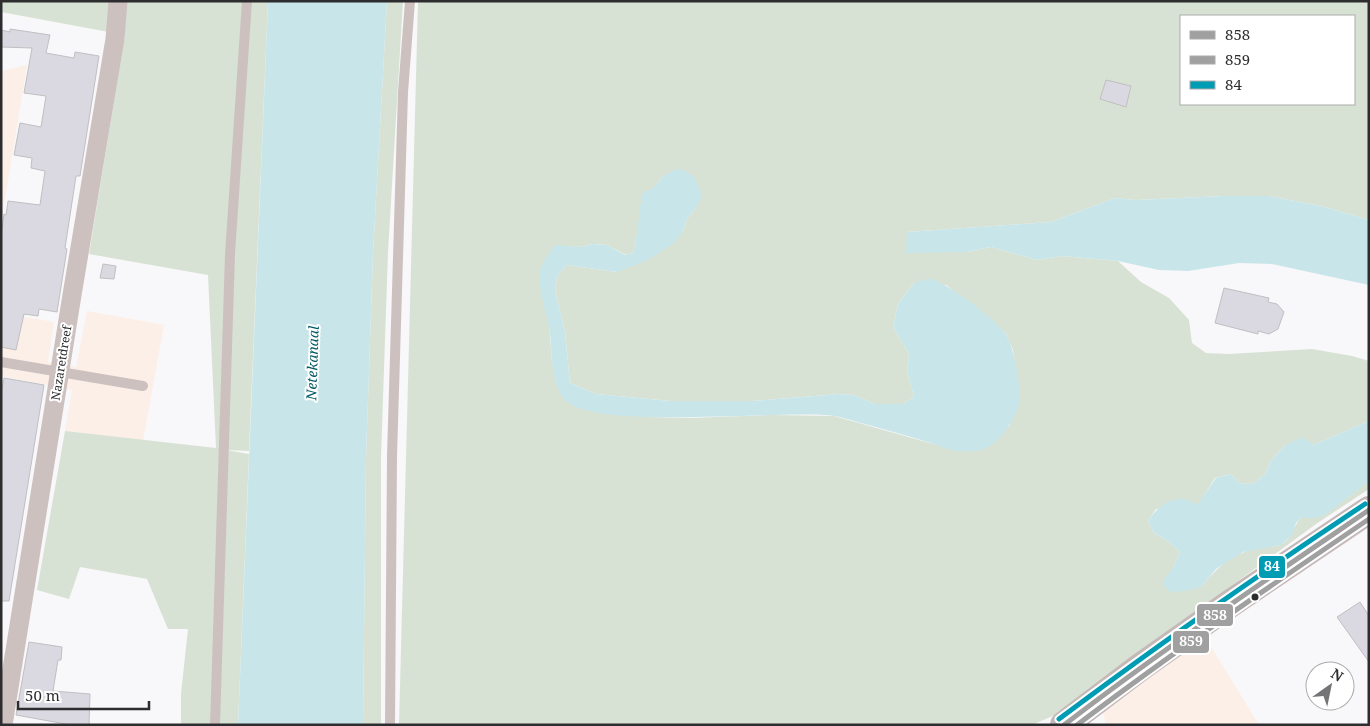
<svg xmlns="http://www.w3.org/2000/svg" width="1370" height="726" font-family="'Noto Serif',serif">
<rect width="100%" height="100%" fill="#f8f7f9"/>
<path fill="#fbefe8" d="M27,65L1,224V71Z
M1,305L25,309L24,317L54,322L48,362L76,367L87,311L164,325L143,441L65,431L72,390L1,376Z
M1204,635L1259,725H1106L1102,706Z"/>
<path fill="#d8e2d4" fill-rule="evenodd" d="M1,1H268L249,451L226,450L249,454L238,725H181V694L188,629H168L147,579L80,567L69,599L37,590L65,431L216,448L208,275L89,254L125,35L1,12Z
M387,1H403L388,252L381,457V725H363L366,458L373,253Z
M418,1H1369V220L1321,206L1269,196H1223L1136,200L1115,198L1051,222L907,232L967,252L991,247L1037,260L1062,256L1118,261L1141,282L1169,298L1189,320L1192,343L1206,353L1229,354L1312,349L1352,356L1369,361V421L1313,445H1285L1270,462L1265,474L1253,484L1239,483L1231,474L1215,478L1197,506L1156,509L1148,521L1154,533L1168,541L1180,552L1174,566L1163,583L1201,587C1218,567 1230,555 1257,548C1264,547 1273,547 1280,545C1292,540 1293,526 1301,518H1317L1369,481V489L1316,524L1055,715L1034,724L399,725ZM1181,16H1354V104H1181ZM663,176L696,208L687,219L682,233L617,272L567,265L557,276L555,290L565,332L570,383L596,394L671,401H752L839,394L854,395L875,404H902L914,397L907,371L909,354L893,327L898,304L914,283L946,285L991,320L1006,334L1013,350L1019,390L1010,425L997,439L984,449L958,451L834,416L772,415L690,418L647,417L556,383L552,361L549,326L540,282L554,246L582,247L592,244L607,245L626,255L633,253C641,223 642,200 663,176Z"/>
<path fill="#c8e6ea" d="M268,1H387L373,253L366,458L363,725H238Z
M677,169C694,172 697,180 702,196L696,208L687,219L682,233L673,244L648,260L617,272L567,265L557,276L555,290L565,332L570,383L596,394L671,401H752L839,394L854,395L875,404H902L914,397L907,371L909,354L893,327L898,304L914,283L930,278C954,288 988,313 1005,333C1014,345 1022,390 1019,404C1015,420 1000,442 984,449C978,451 963,452 956,451C945,449 935,444 924,441C902,434 880,428 857,422C850,420 842,417 834,416C784,409 591,432 564,399C551,383 552,355 550,335C549,318 536,285 540,271C542,262 550,253 554,245L582,247L592,244L607,245L625,255L633,253C639,232 638,212 643,192L653,188L663,176Z
M1223,196H1269L1321,206L1369,220V285L1272,264L1239,263L1188,271L1159,270L1118,261L1062,256L1037,260L991,247L967,252L906,253L907,232L1051,222L1115,198L1136,200Z
M1369,421V481L1328,513L1317,518H1301L1296,523L1292,535L1281,545L1243,552L1216,569L1201,587L1186,591L1170,592L1162,583L1174,566L1180,552L1168,541L1154,533L1148,521C1156,509 1167,498 1183,499C1188,499 1193,503 1197,505L1216,478L1231,474L1239,483L1253,484L1265,474L1270,462L1285,445L1303,437L1313,445Z"/>
<path fill="#dad9e1" stroke="#c0bfc1" d="M10,29L50,35L46,53L74,58L75,52L99,56L80,176H76L65,248L67,249L57,312L39,309L38,316L24,314L16,350L1,347V237L4,214L6,215L8,201L40,205L45,171L31,168L32,158L14,155L20,123L41,127L46,96L24,93L32,48L1,47V30L10,32Z
M1106,80L1131,86L1126,107L1100,99Z
M103,264L116,266L114,279L100,278Z
M1224,288L1269,298L1268,302L1277,304L1284,312L1278,329L1269,334L1258,331V334L1215,323Z
M4,378L44,385L9,601H1V395Z
M1360,602L1369,616V662L1337,617Z
M29,642L62,647L61,660H58L53,691L90,694L89,725H71L16,715Z"/>
<g fill="none" stroke-linecap="round" stroke-linejoin="round">
<path stroke="#cdc1c0" stroke-width="10" d="M1,362L143,386
M215,725L230,254L247,1
M390,725L392,456L403,92L410,1"/>
<path stroke="#cdc1c0" stroke-width="19" d="M3,725L72,295L115,39L118,1"/>
<path stroke="#c5b8b8" stroke-width="28" d="M1064,725L1139,668L1231,603L1369,510"/>
<g stroke="#fff" stroke-width="9">
<path id="bus-1" d="M1064,725C1163,649 1266,580 1369,510"/>
</g>
<g stroke="#fff" stroke-width="9">
<path id="bus-2" d="M1077,725C1172,653 1270,586 1369,519"/>
</g>
<g stroke="#fff" stroke-width="9">
<path id="bus-3" d="M1059,719C1159,644 1261,573 1365,504"/>
</g>
<use href="#bus-1" stroke="#a0a0a1" stroke-width="5"/>
<use href="#bus-2" stroke="#a0a0a1" stroke-width="5"/>
<use href="#bus-3" stroke="#009cb4" stroke-width="5"/>
</g>
<circle fill="#2d2d2f" stroke="#fff" stroke-width="2" cx="1255" cy="597" r="4.5"/>
<g text-anchor="middle" dominant-baseline="central" stroke-width="4" stroke-linejoin="round" paint-order="stroke">
<g font-size="12" fill="#2d2d2f" stroke="#fff">
<text transform="translate(61 363) rotate(-81)">Nazaretdreef</text>
</g>
<g font-size="14" font-style="italic" fill="#005a63" stroke="#fff">
<text transform="translate(312 363) rotate(-88)">Netekanaal</text>
</g>
</g>
<g stroke="#fff" stroke-width="2">
<rect x="1258" y="555" width="28" height="24" rx="5" fill="#009cb4"/>
<rect x="1196" y="603" width="38" height="24" rx="5" fill="#a0a0a1"/>
<rect x="1172" y="630" width="38" height="24" rx="5" fill="#a0a0a1"/>
</g>
<g font-size="14" text-anchor="middle" font-weight="bold" fill="#fff">
<text x="1272" y="571">84</text>
<text x="1215" y="620">858</text>
<text x="1191" y="646">859</text>
</g>
<rect width="1370" height="726" fill="none" stroke="#2d2d2f" stroke-width="5"/>
<rect x="1180" y="15" width="175" height="90" fill="#ffffff" stroke="#ababac"/>
<rect x="1190" y="31" width="25" height="8" fill="#a0a0a1" stroke="#ababac"/>
<text x="1225" y="40" font-size="15" fill="#2d2d2f">858</text>
<rect x="1190" y="56" width="25" height="8" fill="#a0a0a1" stroke="#ababac"/>
<text x="1225" y="65" font-size="15" fill="#2d2d2f">859</text>
<rect x="1190" y="81" width="25" height="8" fill="#009cb4" stroke="#ababac"/>
<text x="1225" y="90" font-size="15" fill="#2d2d2f">84</text>
<g transform="translate(1330 686) rotate(33)"><circle r="24" fill="#ffffff" stroke="#ababac"/>
<path d="M0-4L9 19L0 12L-9 19Z" fill="#747476"/>
<text y="-8" font-size="14" font-weight="bold" text-anchor="middle" fill="#2d2d2f">N</text>
</g>
<path d="M18 701v8h131v-8" fill="none" stroke="#2d2d2f" stroke-width="2.5"/>
<text x="25" y="701" font-size="15" fill="#2d2d2f" stroke="#ffffff" stroke-width="4" paint-order="stroke">50 m</text>
</svg>
